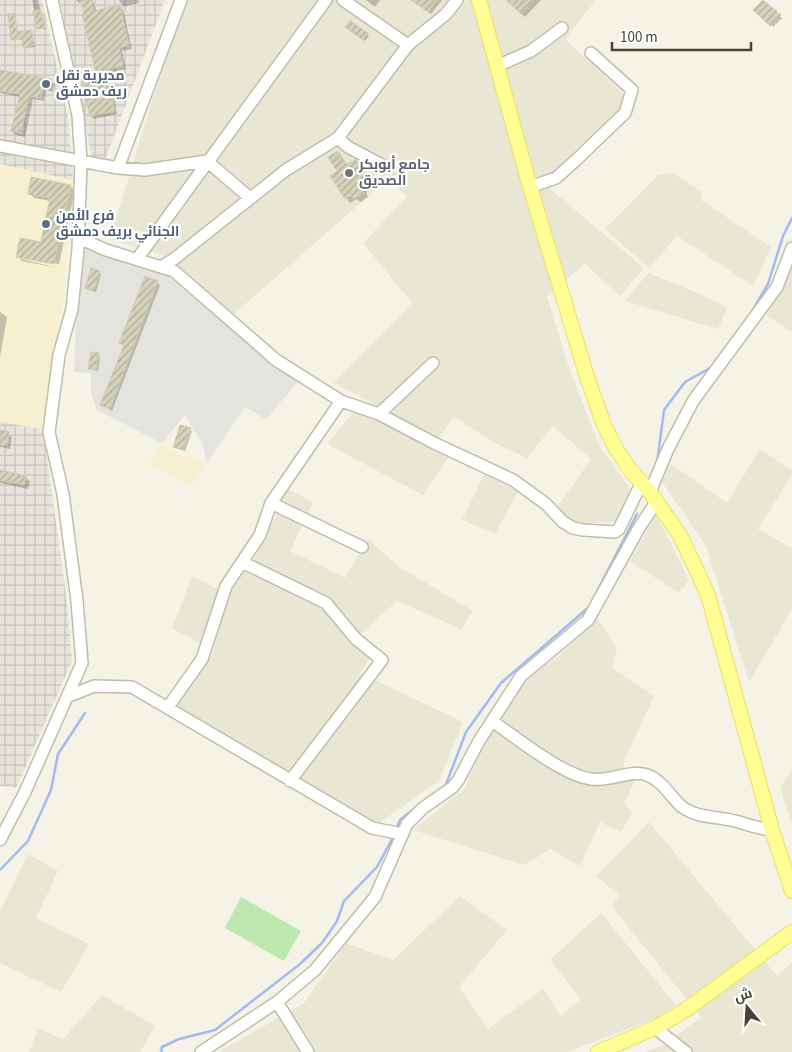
<svg xmlns="http://www.w3.org/2000/svg" width="792" height="1052" font-family="'Source Sans 3',Cairo,sans-serif">
<defs>
<pattern id="industrial-grid" width="8" height="8" patternUnits="userSpaceOnUse" patternTransform="scale(1.25)"><rect width="8" height="8" fill="#e6e4db"/><path d="M0 4h8M4 0v8" fill="none" stroke="#c7c5bd"/></pattern>
<pattern id="building-hatch" width="6" height="6" patternUnits="userSpaceOnUse" patternTransform="scale(1.25)"><rect width="6" height="6" fill="#d5d2bb"/><path d="M-1 1l2-2M0 6l6-6M5 7l2-2" fill="none" stroke="#afac99"/></pattern>
</defs>
<rect width="100%" height="100%" fill="#f4f3e6"/>
<path fill="#e8e7d4" d="M187,0H596L565,39L629,99L542,182L644,268L620,296L585,264L547,296L567,362L598,443L630,489L617,522L577,523L564,515L558,506L591,459L553,426L527,458L499,445L454,417L438,438L334,383L412,303L363,243L407,197L388,179L234,314L179,266L162,255L110,239L151,104L182,8Z
M673,173L702,192L701,200L771,247L753,286L677,236L649,268L605,229L658,175Z
M792,266V332L766,315L783,290Z
M648,273L677,284L727,307L718,329L625,301Z
M356,409L448,458L423,495L327,444Z
M760,449L792,471V475L758,529L792,548V609L749,682L706,546L662,482L671,464L727,503Z
M485,473L518,492L495,534L462,520Z
M288,489L313,502L290,551L345,578L368,539L398,566L473,611L461,629L397,601L360,635L375,650L360,673L463,722L439,781L372,828L185,721L177,705L212,655L232,587L252,562L278,512L279,501Z
M656,515L689,580L679,593L630,561Z
M192,576L219,590L201,643L172,629Z
M597,618L617,648L612,668L654,696L623,763L634,783L624,803L632,813L621,832L600,822L580,866L551,849L524,865L413,830L464,789L486,742L528,676L558,657Z
M792,770V825L780,787Z
M649,822L777,976L792,962V1052H644L662,1046L701,1017L612,907L619,895L596,876Z
M28,854L58,871L36,918L89,944L61,992L0,963V911Z
M460,896L507,930L459,987L488,1029L543,989L561,1016L581,999L550,960L601,913L676,1005L657,1018L567,1052H218L304,1003L346,943L393,960Z
M102,995L155,1026L140,1052H29L38,1029L63,1039Z"/>
<path fill="#f6f0d1" d="M0,164L73,180L62,308L43,429L0,422Z
M162,443L172,451L207,463L191,487L149,464Z"/>
<path fill="url(#industrial-grid)" d="M0,0H42L68,116L73,180L0,164Z
M60,0H165L105,160L92,158Z
M0,422L43,429L67,602L72,661L16,788L0,786Z"/>
<path fill="#bee9ae" d="M241,897L301,931L284,961L225,928Z"/>
<path fill="#e4e4de" d="M95,247L104,256L168,276L274,362L302,377L266,419L245,407L207,463L203,445L185,415L162,443L97,410L91,393V373L74,372L78,271L84,251Z"/>
<path fill="#0003" d="M32,0H38L46,29H38Z
M76,0H93L96,12L123,6L119,0H138L139,3L121,7L123,10L132,49L122,51L126,69L108,73L117,114L94,119L91,116L83,79L97,75L83,2L79,3Z
M366,0H380L375,7Z
M412,0H442L431,14Z
M507,0H541L525,17Z
M764,1L782,18L773,27L755,10Z
M14,14L18,33L31,31L35,47L26,48L24,40L12,39Z
M350,22L369,36L365,41L349,29Z
M0,71L50,80L54,84L53,92L46,90L44,101L33,99L25,137L16,135L12,131L20,97L0,93Z
M338,152L347,165L356,161L374,188L366,192L368,197L360,202L357,199L350,203L332,176L339,172Z
M70,186L75,190L59,264L21,256V259L58,268L22,261L18,256L42,243L50,201L34,198L29,193Z
M99,272L101,274L96,292L88,290L86,288Z
M157,283L160,285L112,411L102,405L125,346L120,342Z
M0,312L7,317L0,357Z
M98,355L100,357L98,371L92,370L90,369Z
M190,430L192,431L185,451L176,448L174,447Z
M0,432L12,437L10,449L0,447Z
M0,472L25,477L30,481L28,489L0,483Z"/>
<g fill="none" stroke-linecap="round" stroke-linejoin="round">
<path stroke="#a1bbf2" stroke-width="2.5" d="M751,313L768,284L783,236L792,218
M657,463L664,410L685,382L712,367
M593,599L637,514
M445,787L466,732L501,683L588,608
M398,825L400,820L414,809
M0,870L28,841L51,790L58,754L85,713
M161,1052L162,1047L179,1039L215,1030L300,964L322,943L337,921L344,901L377,867L392,839"/>
</g>
<path fill="url(#building-hatch)" stroke="#d0ccae" d="M81,0H92L94,11L120,5L129,45L119,48L123,66L106,70L115,111L90,116L81,78L96,74L82,14H84Z
M411,0H437L428,12Z
M506,0H533L521,14Z
M763,0L781,15L770,26L753,10Z
M40,10L45,28L37,29L33,11Z
M15,13L17,32L32,30L34,45L23,47L22,39L11,40L8,14Z
M350,21L368,33L363,40L345,27Z
M0,70L51,79L49,88L43,87L41,98L29,96L21,133L11,131L20,94L0,91Z
M338,151L346,164L356,160L370,183L362,188L365,192L354,199L352,195L345,199L330,176L337,171L328,157Z
M31,177L71,185L54,264L16,257L20,238L41,242L50,198L28,194Z
M91,268L100,271L94,291L85,288Z
M145,276L158,281L110,409L100,405L124,345L119,343Z
M91,352L99,353L96,370L88,369Z
M180,425L191,428L183,450L173,447Z
M0,430L9,432L7,446L0,445Z
M0,470L26,476L24,485L0,480Z"/>
<g fill="none" stroke-linecap="round" stroke-linejoin="round">
<g stroke="#bfbea8" stroke-width="14">
<path id="minor" d="M343,0L408,45
M497,66L531,51L562,28
M338,138L348,147L382,165
M0,146L118,168L145,170L207,161L250,198
M118,168L181,0
M530,187L556,178L576,160L625,113L632,90L591,53
M79,238L106,250L174,271L276,360L341,401L379,414L436,444L513,480L546,504L563,522L573,528L583,530L615,532L619,529L641,484
M137,259L326,0
M161,267L174,259L286,170L338,138L408,45L446,14L457,0
M379,414L433,363
M650,492L668,449L693,401L777,287L792,248
M271,503L362,547
M242,562L326,603L356,639L382,660L290,781
M67,697L94,686L132,687L372,828L402,834
M168,707L202,659L226,586L260,535L271,503L341,401
M492,721C517,738 562,775 591,779C609,782 632,769 647,775C662,780 670,796 681,806C697,819 720,816 739,822C751,826 760,829 772,830
M0,840L25,792L82,663L77,601L63,494L49,432L59,355L72,309L78,249L81,162L78,115L52,0
M277,1002L308,1052
M655,1028L686,1052
M201,1052L277,1002L315,970L375,897L407,824L423,808L453,787L459,779L479,741L521,676L588,620L639,528L656,502"/>
</g>
<g stroke="#e7e261" stroke-width="16">
<path id="major" d="M479,0L530,187L587,377L604,425L616,449L631,471L650,492L681,537L708,595L772,830L792,891
M598,1052L655,1028L687,1009L792,932"/>
</g>
<use href="#minor" stroke="#fff" stroke-width="11"/>
<use href="#major" stroke="#fffd94" stroke-width="14"/>
</g>
<g fill="#5c6f8a" stroke="#fff" stroke-width="2">
<circle cx="46" cy="84" r="5"/>
<circle cx="46" cy="224" r="5"/>
</g>
<circle fill="#6b7280" stroke="#fff" stroke-width="2" cx="349" cy="173" r="5"/>
<g text-anchor="middle" dominant-baseline="central" stroke-width="4.5" stroke-linejoin="round" paint-order="stroke">
<g font-size="14" font-weight="bold" fill="#4e5e75" stroke="#fff" text-anchor="start">
<text x="56" y="76">مديرية نقل<tspan x="56" dy="16">ريف دمشق</tspan></text>
<text x="56" y="216">فرع الأمن<tspan x="56" dy="16">الجنائي بريف دمشق</tspan></text>
</g>
<g font-size="14" font-weight="bold" fill="#5b616d" stroke="#fff" text-anchor="start">
<text x="359" y="165">جامع أبوبكر<tspan x="359" dy="16">الصديق</tspan></text>
</g>
</g>
<g transform="translate(747 1007) rotate(342)" stroke="#ffffff" stroke-width="4" paint-order="stroke">
<path d="M0-4L9 19L0 12L-9 19Z" fill="#464435"/>
<text y="-8" font-size="14" font-weight="bold" text-anchor="middle" fill="#464435">ش</text>
</g>
<path d="M612 42v8h139v-8" fill="none" stroke="#464435" stroke-width="2.5"/>
<text x="620" y="42" font-size="15" fill="#464435" stroke="#ffffff" stroke-width="4" paint-order="stroke">100 m</text>
</svg>
